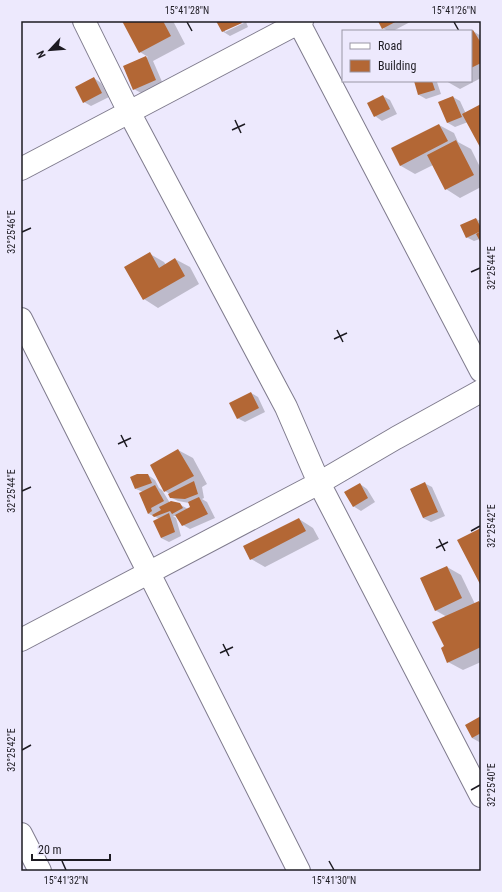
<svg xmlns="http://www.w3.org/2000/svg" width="502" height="892" font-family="'Roboto Condensed',sans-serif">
<rect width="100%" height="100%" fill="#ede9fd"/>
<path fill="#0003" d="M123,21H173L185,44L153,61L163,84L141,93L134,89L124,67L148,57L140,52Z
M217,21H243L225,29V32L246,22L248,27L230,36L222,31Z
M379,21H412L393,31H388L383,28Z
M473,31L481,36V78L460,89L446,81H471V32Z
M94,78L101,83L109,97L91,106L84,102Z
M419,81L437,82L441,94L426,99L419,95Z
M383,96L390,100L397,114L382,121L375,116Z
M453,97L460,101L466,114L481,105V147L468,122L455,127L448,123L440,103Z
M439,125L454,133L458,142L471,149L481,169V187L460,198L446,189L433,165L415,174L401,166L392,149Z
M476,219L481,221V241L480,239L474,241L466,237L461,226Z
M150,254L164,262L166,265L175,259L190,267L199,284L158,308L144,299Z
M251,393L258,397L265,412L245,422L237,418Z
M178,450L193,458L207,484L202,487L204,498L202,499L207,502L215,518L190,529L183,525L175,515V516H173L176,518L181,536L169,542L161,538L160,519L149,514L140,494L143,492L136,489L148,475L155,480L159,488L162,490L170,503L179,504L188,509L191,508L189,503L178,501L170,497V494L165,491Z
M424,483L432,487L445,516L431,522L423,518Z
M360,484L367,489L375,502L361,511L353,506Z
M299,519L313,528L319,539L265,567L251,559Z
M481,529V584L459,541Z
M447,567L461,575L475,604L479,602L481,603V662L463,670L448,662L445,647L447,617L435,610Z
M481,718V743L472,738Z"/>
<path fill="#b36735" d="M122,21H163L171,36L139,53Z
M216,21H241L242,23L222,32Z
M378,21H397L382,29Z
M473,30L481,43V63L471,68V31Z
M146,56L156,80L133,90L123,66Z
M94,77L102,93L83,103L75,87Z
M414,81H432L435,90L418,95Z
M383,95L390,109L374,117L367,103Z
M453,96L462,117L447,123L438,102Z
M481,104V149L462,114Z
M439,124L448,141L400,166L391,148Z
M456,140L474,175L445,190L427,155Z
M476,218L481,228V231L466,238L460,225Z
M481,231V243L476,234Z
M150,252L159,268L175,258L185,276L143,300L124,267Z
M251,392L259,408L237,419L229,403Z
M178,449L194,476L164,492L150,465Z
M137,474H148L152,483L135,489L130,477Z
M194,481L198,494L185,499L170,498L168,494Z
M425,482L438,512L423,518L410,489Z
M360,483L368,498L353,507L344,492Z
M155,485L164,501L151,508L152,511L148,514L139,493Z
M199,497L208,514L182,526L175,515L190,507L188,502Z
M171,501L180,503L183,508L172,514L170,511L154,517L152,515L161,510L159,507Z
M169,513L175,532L161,538L153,521Z
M299,518L306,531L250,560L243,546Z
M481,528L480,547L481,586L457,540Z
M447,566L462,598L435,611L420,578Z
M479,601L481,605V647L447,663L441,648L444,646L432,622Z
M481,716V733L472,738L465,725Z"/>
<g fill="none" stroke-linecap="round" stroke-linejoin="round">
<g stroke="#7f7b8d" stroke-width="24">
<path id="street" d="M84,21L129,112L286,407L319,483L481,796
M298,21L481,371
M21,169L302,21
M21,319L299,871
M21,640L319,483L396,438L481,391
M21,834L40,871"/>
</g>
<use href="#street" stroke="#fff" stroke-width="22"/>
</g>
<path fill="none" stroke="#1d1b22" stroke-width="1.5" d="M187,22L192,31M454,22L459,31M235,120L241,133M232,130L245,124M22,232L31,228M471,272L480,268M337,330L343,342M334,339L347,333M121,435L127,447M118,444L131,438M22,491L31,487M471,531L480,526M439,539L445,551M436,548L448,542M223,644L229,656M220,653L233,647M22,750L31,745M471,790L480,785M62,861L66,870M329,861L334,870"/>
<rect width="502" height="892" fill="none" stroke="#ede9fd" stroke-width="44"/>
<rect x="342" y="30" width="130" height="52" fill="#ede9fd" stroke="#9a97a5"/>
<rect x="350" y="43" width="20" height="6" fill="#ffffff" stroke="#9a97a5"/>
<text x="378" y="50" font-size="12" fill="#1d1b22">Road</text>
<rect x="350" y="60" width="20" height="12" fill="#b36735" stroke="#9a97a5"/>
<text x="378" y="70" font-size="12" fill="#1d1b22">Building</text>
<g transform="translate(50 50) rotate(244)" stroke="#ede9fd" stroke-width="3" paint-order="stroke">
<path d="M0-3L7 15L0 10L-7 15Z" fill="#1d1b22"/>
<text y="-6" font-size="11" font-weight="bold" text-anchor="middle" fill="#1d1b22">N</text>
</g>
<path d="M32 854v6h78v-6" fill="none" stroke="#1d1b22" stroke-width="2"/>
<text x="38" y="854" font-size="12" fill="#1d1b22" stroke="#ede9fd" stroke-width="3" paint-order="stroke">20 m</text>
<rect x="22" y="22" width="458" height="848" fill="none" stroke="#1d1b22" stroke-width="1.5"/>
<g font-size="10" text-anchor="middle" fill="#1d1b22">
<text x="187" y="14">15°41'28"N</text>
<text x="454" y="14">15°41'26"N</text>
<text transform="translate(11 232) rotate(-90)" y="4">32°25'46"E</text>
<text transform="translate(491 268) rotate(-90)" y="4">32°25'44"E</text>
<text transform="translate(11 491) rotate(-90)" y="4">32°25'44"E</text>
<text transform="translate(491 526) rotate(-90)" y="4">32°25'42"E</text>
<text transform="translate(11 750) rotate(-90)" y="4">32°25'42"E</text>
<text transform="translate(491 785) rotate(-90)" y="4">32°25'40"E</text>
<text x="66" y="884">15°41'32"N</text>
<text x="334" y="884">15°41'30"N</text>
</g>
</svg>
